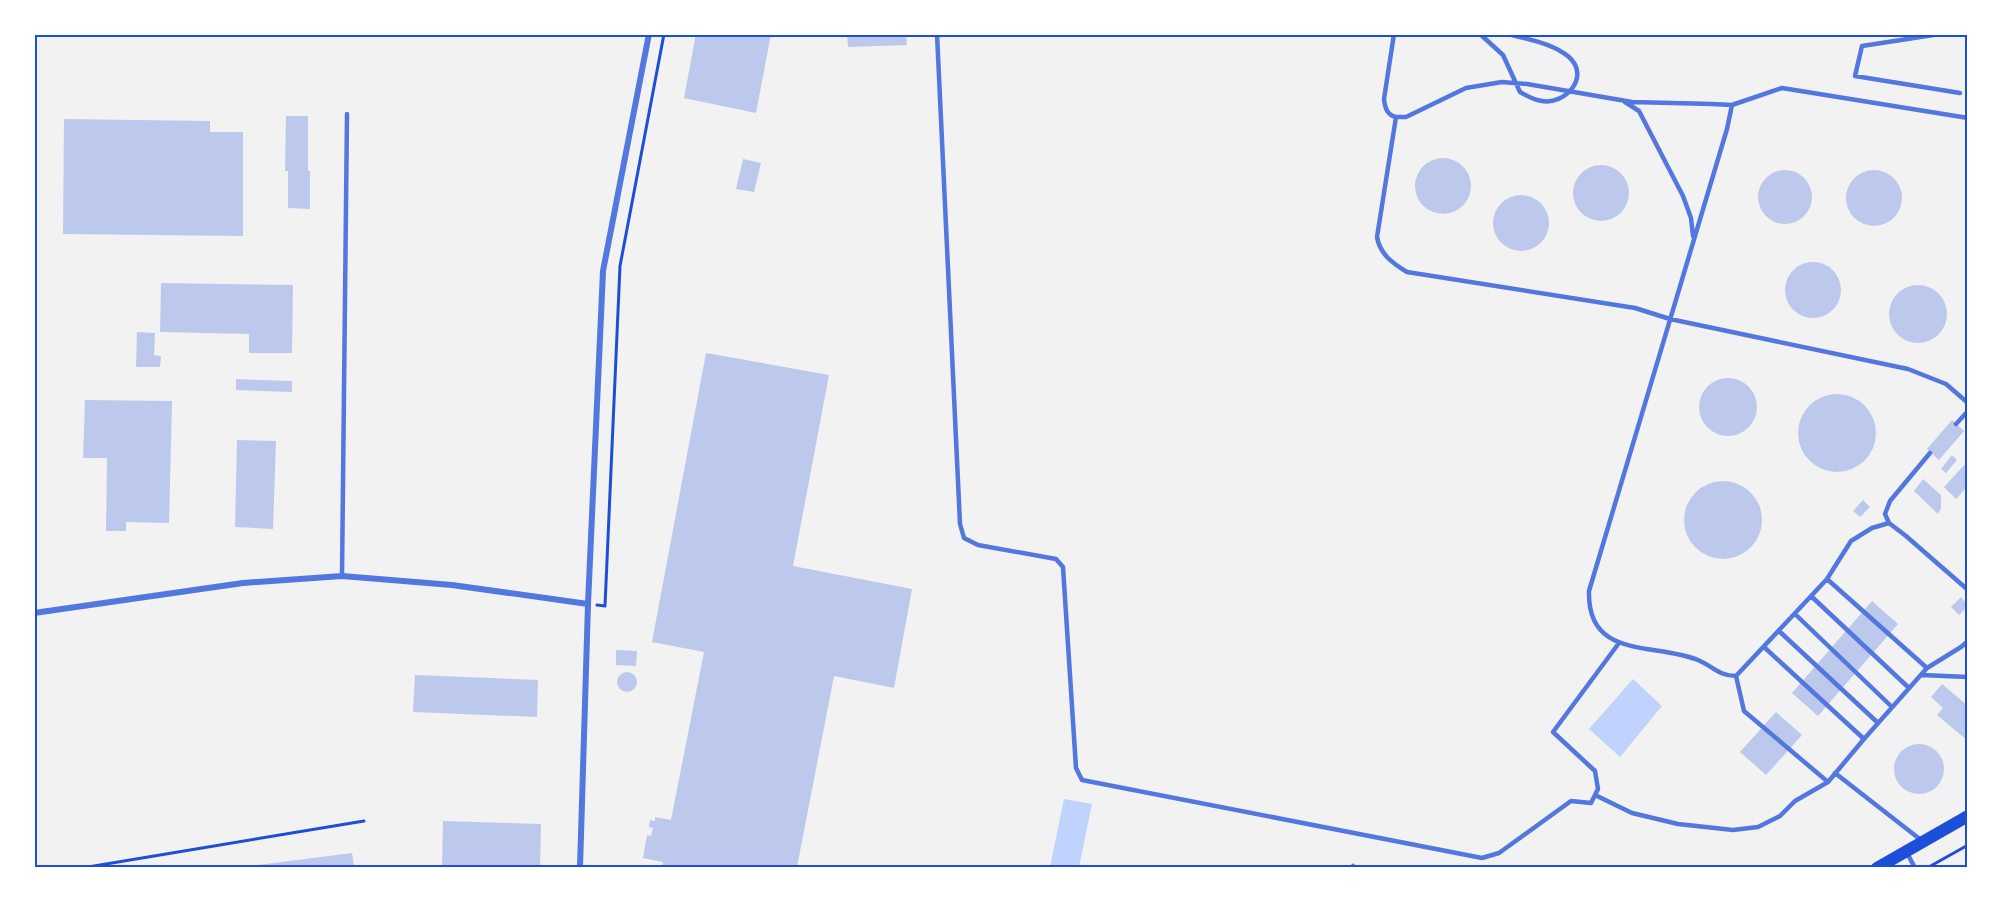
<svg xmlns="http://www.w3.org/2000/svg" width="2002" height="902" font-family="'DM Sans',sans-serif">
<rect width="100%" height="100%" fill="#f2f2f2"/>
<path fill="#bfd3fe" d="M1633,679L1662,706L1620,757L1589,729Z
M1064,799L1092,804L1079,867H1050Z"/>
<path fill="#bdc9ec" d="M696,34H771L756,113L684,98Z
M847,34H906L907,45L848,47Z
M286,116H308V171H310V209L288,208V171H285Z
M64,119L210,121V132H243V236L63,234Z
M1415 186a28 28 0 1 1 56 0a28 28 0 1 1-56 0Z
M743,159L761,163L754,192L736,189Z
M1573 193a28 28 0 1 1 56 0a28 28 0 1 1-56 0Z
M1758 197a27 27 0 1 1 54 0a27 27 0 1 1-54 0Z
M1846 198a28 28 0 1 1 56 0a28 28 0 1 1-56 0Z
M1493 223a28 28 0 1 1 56 0a28 28 0 1 1-56 0Z
M1785 290a28 28 0 1 1 56 0a28 28 0 1 1-56 0Z
M161,283L293,285L292,353H249V334L160,332Z
M1889 314a29 29 0 1 1 58 0a29 29 0 1 1-58 0Z
M137,332L155,333L154,355L161,356L160,367H136Z
M706,353L829,375L793,566L912,589L894,688L834,676L797,867H662L663,862L643,858L647,835L651,836L653,828L649,827L650,820L655,821V817L671,820L704,652L652,642Z
M1699 407a29 29 0 1 1 58 0a29 29 0 1 1-58 0Z
M236,379L292,381V392L236,390Z
M1798 433a39 39 0 1 1 78 0a39 39 0 1 1-78 0Z
M85,400L172,401L169,523L126,522V531H106L107,458H83Z
M1952,420L1964,431L1939,460L1927,449Z
M237,440L276,441L273,529L235,527Z
M1952,455L1957,460L1946,473L1941,469Z
M1966,463L1968,486L1956,499L1944,487Z
M1923,479L1941,495V508L1938,514L1914,491Z
M1684 520a39 39 0 1 1 78 0a39 39 0 1 1-78 0Z
M1863,500L1870,507L1860,517L1853,511Z
M1961,597L1968,606L1959,615L1951,607Z
M1872,601L1898,624L1818,716L1792,693Z
M616,650L637,651L636,666L616,665Z
M617 682a10 10 0 1 1 20 0a10 10 0 1 1-20 0Z
M415,675L538,680L537,717L413,712Z
M1942,684L1968,706V741L1937,715L1943,708L1931,697Z
M1776,712L1802,735L1766,775L1740,752Z
M1894 769a25 25 0 1 1 50 0a25 25 0 1 1-50 0Z
M443,821L541,824L540,867H442Z
M352,853L354,867H250V866Z"/>
<g fill="none" stroke-linecap="round" stroke-linejoin="round">
<path stroke="#1d4ed8" stroke-width="3" d="M597,605L605,606L620,266L664,34
M82,868L364,821
M1927,868L1968,845"/>
<path stroke="#5277de" stroke-width="4.5" d="M937,34L960,524L964,538L978,545L1056,559L1063,567L1076,768L1082,780L1482,858L1499,853L1571,801L1591,803L1598,789L1595,771L1553,732L1619,643
M1394,34L1384,99C1385,108 1387,115 1396,117
M1480,34L1503,55L1520,92C1527,96 1534,100 1542,101C1565,105 1591,77 1569,57C1552,43 1529,40 1509,34
M1940,34L1862,46L1855,76L1960,93
M1625,102L1639,111L1683,196L1691,218L1693,236
M1732,105L1727,129L1589,591C1587,660 1654,642 1698,660C1712,666 1719,676 1736,676L1827,579L1851,541L1872,528L1889,523L1885,514L1890,501L1930,453
M1968,118L1782,88L1732,105L1712,104L1632,102L1527,84L1502,82L1466,88L1406,117H1396L1377,237C1380,254 1392,263 1407,272L1635,308L1670,319L1908,369L1946,384L1968,403
M1956,424L1968,411
M1889,523L1906,536L1968,590
M342,576L347,114
M1827,579L1927,668
M1811,596L1909,688
M1795,614L1892,707
M1779,631L1877,722
M1764,647L1864,739L1927,668L1961,647L1968,641
M1921,675L1968,677
M1736,676L1744,711L1828,782
M1835,773L1921,840
M1595,795L1632,813L1678,824L1733,830L1758,827L1780,816L1795,801L1828,782L1864,739
M1906,851L1915,868
M1351,868L1353,866"/>
<path stroke="#5277de" stroke-width="6" d="M34,613L243,583L342,576L452,585L588,604
M580,868L588,604L603,271L649,34"/>
<path stroke="#1d4ed8" stroke-width="12" d="M1877,868L1968,816"/>
</g>
<rect width="2002" height="902" fill="none" stroke="#ffffff" stroke-width="72"/>
<rect x="36" y="36" width="1930" height="830" fill="none" stroke="#1d4ed8" stroke-width="2"/>
</svg>
